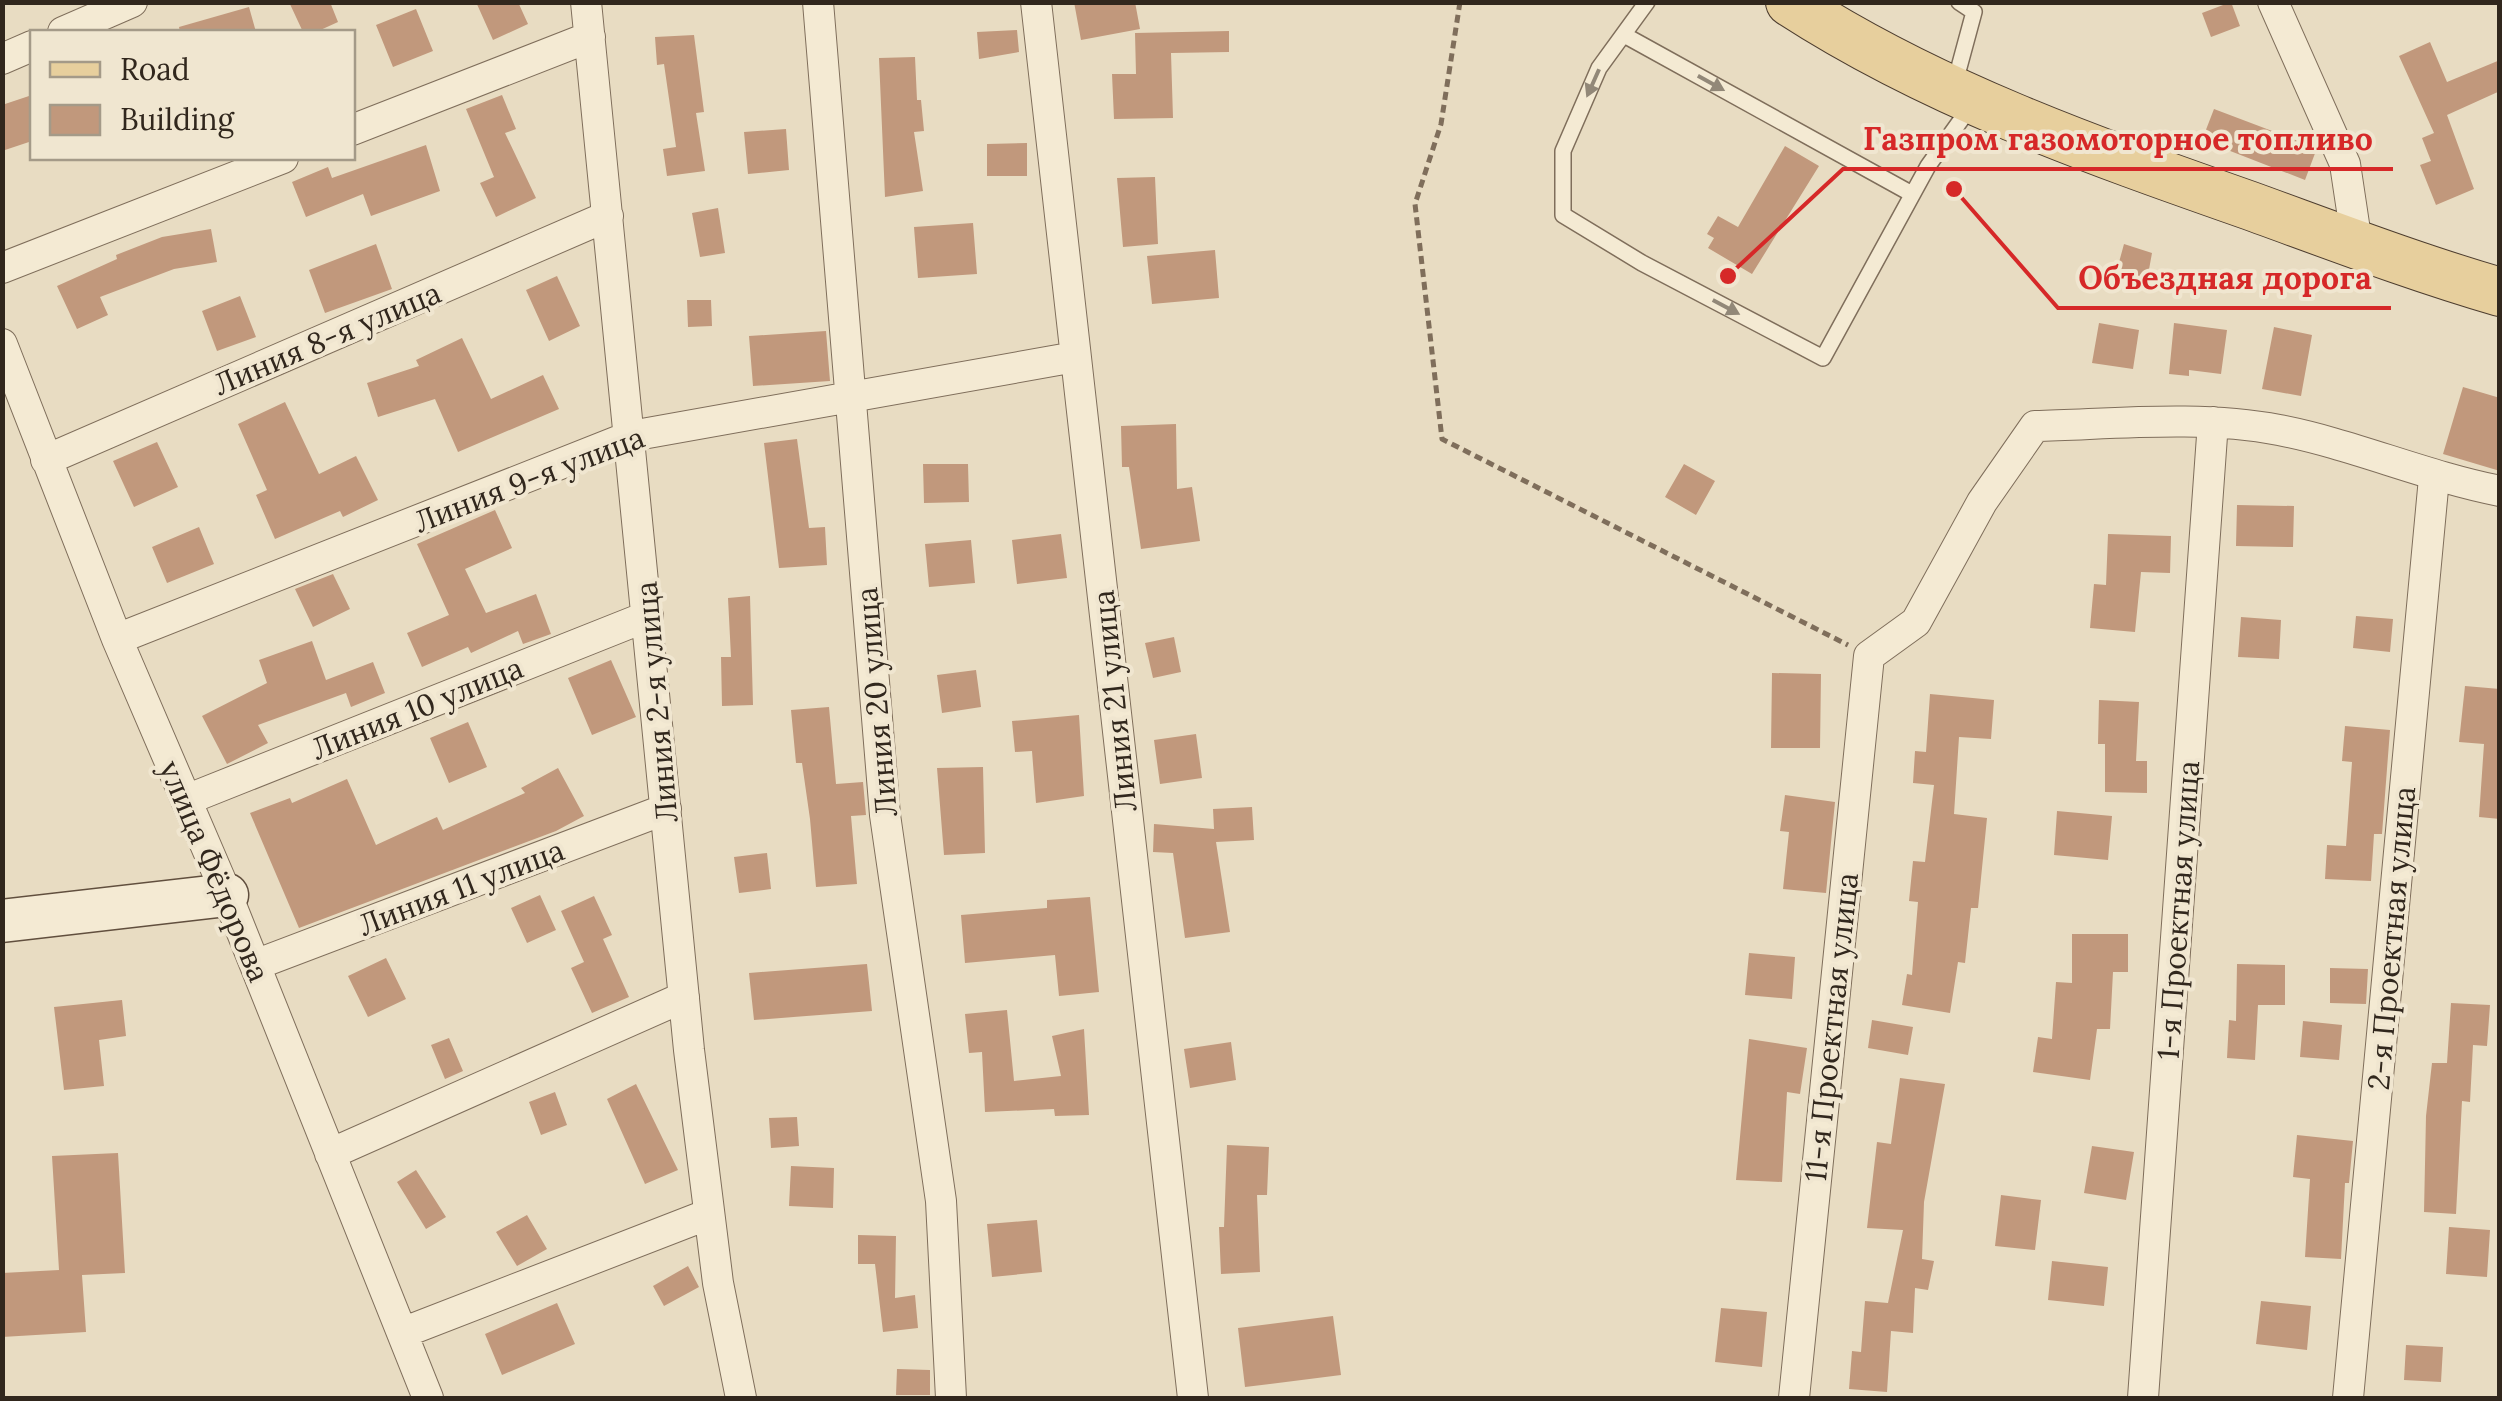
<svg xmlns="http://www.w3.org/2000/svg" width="2502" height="1401" font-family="Lora,serif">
<rect width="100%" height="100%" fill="#e8dcc2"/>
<path fill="#c1987c" d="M289,2H330L338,22L316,32H303Z
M476,2H518L528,24L493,40Z
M1074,2H1135L1140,29L1081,40Z
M2231,2L2240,26L2211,37L2202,13Z
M249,7L256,32H180L179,27Z
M416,9L433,51L393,67L376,25Z
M1017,30L1019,52L979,59L977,32Z
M1229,31V52L1171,53L1173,118L1114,119L1112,74H1136L1135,33Z
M694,35L704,112L696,113L705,171L667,176L663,149L676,147L664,64L657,65L655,37Z
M2430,42L2447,82L2500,60V91L2447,115L2474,189L2436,205L2420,165L2431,161L2422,138L2434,133L2399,56Z
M915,57L917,100H921L924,131L914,132L923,191L885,197L879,58Z
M32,95V141L2,151V105Z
M502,95L516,129L505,133L536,198L496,217L480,183L494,177L466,109Z
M2214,109L2317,148L2305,180L2202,140Z
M786,129L789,170L748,174L744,132Z
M1027,143V176H987V144Z
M426,145L440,191L371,216L363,194L306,217L292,182L328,167L332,178Z
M1785,146L1819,166L1752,274L1708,248L1714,238L1707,234L1718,216L1738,227Z
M1155,177L1158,244L1123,247L1117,178Z
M718,208L725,253L700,257L692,213Z
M973,223L977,274L918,278L914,227Z
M211,229L217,262L174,269L100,297L108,315L77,329L57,286L117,259L116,255L162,237Z
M376,244L392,289L325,313L309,270Z
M2124,244L2152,253L2146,286L2115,277Z
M1215,250L1219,298L1152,304L1147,256Z
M557,276L580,326L549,341L526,290Z
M240,296L256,337L217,351L202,311Z
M687,300H711L712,326L688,327Z
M2099,323L2139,330L2133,369L2092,363Z
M2174,323L2227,330L2221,374L2189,370V376L2169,374Z
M2274,327L2312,335L2301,396L2262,389Z
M826,331L830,381L753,386L749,336Z
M462,338L491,399L543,375L559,409L458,452L435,399L378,417L367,383L419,366L416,360Z
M2463,387L2500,398V471L2443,454Z
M285,402L319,474L356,456L378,500L343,517L340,511L275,539L256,495L267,490L238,424Z
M1176,424L1177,489L1192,487L1200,541L1141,549L1129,467H1122L1121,426Z
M797,439L809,528L825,527L827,565L779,568L764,443Z
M157,442L178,487L134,507L113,461Z
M923,464H968L969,502L924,503Z
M1684,464L1715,481L1696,515L1665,497Z
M2237,505L2294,506L2293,547L2236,546Z
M495,510L512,548L465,569L486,613L536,594L551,634L523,644L518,631L471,653L468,647L422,667L407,633L449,615L417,544Z
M199,527L214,564L167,583L152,547Z
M1061,534L1067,578L1017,584L1012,540Z
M2108,534L2171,536L2170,573L2141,572L2135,632L2090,628L2094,584L2106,585Z
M971,540L975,583L929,587L925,544Z
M333,574L350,609L313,627L295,589Z
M750,596L753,705L722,706L721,657H731L728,598Z
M2356,616L2393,619L2390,652L2353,648Z
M2241,617L2281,620L2279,659L2238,657Z
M1174,637L1181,672L1153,678L1145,643Z
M312,641L326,680L373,662L385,693L351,707L346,693L258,725L268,743L227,764L202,716L267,683L259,660Z
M611,660L636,717L592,735L568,678Z
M976,670L981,707L942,713L937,675Z
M1772,673L1821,674L1820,748H1771Z
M2465,686L2500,689V819L2479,817L2484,744L2459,742Z
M1930,694L1994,700L1991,739L1959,737L1954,814L1987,818L1978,908H1971L1965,963L1958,962L1950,1013L1902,1005L1907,974L1912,975L1918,902L1909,901L1913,861L1925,862L1934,785L1913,783L1915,751L1926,752Z
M2099,700L2139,702L2136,761H2147V793L2105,792V744H2098Z
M829,707L836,784L863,782L866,815L851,816L857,884L816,887L810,819L802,763H796L791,710Z
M1079,715L1084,796L1036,803L1032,751L1015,752L1012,721Z
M468,722L487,767L449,783L430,738Z
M2345,726L2390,730L2382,834H2374L2371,881L2325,879L2327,845L2346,846L2352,762L2342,761Z
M1196,734L1202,778L1160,784L1154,740Z
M983,767L985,853L944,855L937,768Z
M558,768L584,816L556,831L299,928L250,813L290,798L292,803L347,779L376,845L437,817L443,830L525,793L521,788Z
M1785,795L1835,802L1826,893L1783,889L1789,832L1780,831Z
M1252,807L1254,840L1216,842L1230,932L1185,938L1173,853L1153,852L1154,824L1214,829L1213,809Z
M2057,811L2112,816L2108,860L2054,855Z
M767,853L771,889L739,893L734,857Z
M540,895L556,930L527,943L511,908Z
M594,896L612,935L603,939L629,997L592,1013L571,968L584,962L561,911Z
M1090,897L1099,992L1059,996L1055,955L965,963L961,915L1047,908V900Z
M2072,934H2128V972H2113L2110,1029H2097L2090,1080L2033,1072L2038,1037L2052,1039L2056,982L2072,983Z
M1749,953L1795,957L1792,999L1745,995Z
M386,958L406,999L368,1017L348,976Z
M867,964L872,1011L754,1020L749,973Z
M2237,964L2285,965V1005H2258L2255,1060L2227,1058L2229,1020L2236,1021Z
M2330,968L2368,969L2366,1004L2330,1003Z
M122,1000L126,1036L99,1040L104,1086L64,1090L54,1007Z
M2451,1003L2490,1005L2487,1046L2473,1045L2470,1102L2462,1101L2456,1214L2424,1212L2426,1116L2432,1063H2447Z
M1007,1010L1014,1081L1061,1076L1052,1036L1084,1029L1089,1115L1055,1116L1054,1109L985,1112L982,1052L969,1053L965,1014Z
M1872,1020L1913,1027L1908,1055L1868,1048Z
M2303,1021L2342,1025L2339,1060L2300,1057Z
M449,1038L463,1071L445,1079L431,1045Z
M1749,1039L1807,1048L1800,1094L1787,1092L1782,1182L1736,1180Z
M1231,1042L1236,1080L1190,1088L1184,1049Z
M1900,1078L1945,1084L1924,1202L1922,1259L1934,1261L1928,1290L1915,1288L1913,1333L1891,1331L1887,1392L1849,1389L1852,1351L1861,1352L1865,1301L1888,1303L1903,1230L1867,1228L1877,1142L1891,1144Z
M636,1084L678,1170L645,1184L607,1099Z
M555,1092L567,1125L541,1135L529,1102Z
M797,1117L799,1146L771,1148L769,1118Z
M2297,1135L2353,1141L2349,1183H2345L2341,1259L2305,1257L2310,1179L2293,1177Z
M1227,1145L1269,1147L1267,1195H1257L1260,1272L1221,1274L1219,1227H1224Z
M2092,1146L2134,1152L2126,1200L2084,1193Z
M118,1153L125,1273L82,1275L86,1332L2,1337V1273L59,1270L52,1156Z
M791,1166L834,1168L833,1208L789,1206Z
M416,1170L446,1217L426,1229L397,1182Z
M2001,1195L2041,1200L2035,1250L1995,1246Z
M527,1215L547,1249L517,1266L496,1232Z
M1037,1220L1042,1272L992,1277L987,1224Z
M2449,1227L2490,1230L2487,1277L2446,1274Z
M858,1235L896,1236L895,1298L915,1295L918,1328L883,1332L875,1264H858Z
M2052,1261L2108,1267L2104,1306L2048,1300Z
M688,1266L699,1287L664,1306L653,1286Z
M2261,1301L2311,1306L2307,1350L2256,1344Z
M557,1303L575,1344L502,1375L485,1334Z
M1721,1308L1767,1312L1762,1367L1715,1362Z
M1333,1316L1341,1375L1245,1387L1238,1328Z
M2406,1345L2443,1347L2441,1382L2404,1380Z
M897,1369L930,1370V1395H896Z"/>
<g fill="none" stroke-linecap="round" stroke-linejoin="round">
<g stroke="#7f6e5b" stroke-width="18">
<path id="lane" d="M1647,2L1599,68L1563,151V215L1642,263L1823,358L1928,166L1971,106
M1626,36L1912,194
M1954,86L1974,12L1959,2"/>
</g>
<g stroke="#7f6e5b" stroke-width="32">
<path id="street" d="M586,2L689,1050L718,1283L741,1398
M818,2L885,815L941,1201L951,1398
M1036,2L1193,1398
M2273,2L2345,164L2357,244
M63,32L132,2
M2,59L32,46
M352,130L590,37
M2,268L283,158
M2,344L117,639L227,895L428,1398
M46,460L608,216
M117,639L631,436L1075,357
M186,800L648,616
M255,965L666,809
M330,1154L684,997
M402,1333L709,1214
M1794,1398L1869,656L1916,622L1982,502L2035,426C2115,424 2200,415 2279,430C2352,444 2424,476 2500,491
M2143,1398L2213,422
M2348,1398L2434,478"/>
</g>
<g stroke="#614f3e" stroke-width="45">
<path id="secondary" d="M2,921L227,895"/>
</g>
<g stroke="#4d3d2f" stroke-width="50">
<path id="primary" d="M1790,2C1930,93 2091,150 2248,205C2331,235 2414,267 2500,292"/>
</g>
<path stroke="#7f6e5b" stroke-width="5" stroke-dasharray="8 5" stroke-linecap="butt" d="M1460,2L1441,124L1415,204L1442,439L1848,645"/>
<use href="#lane" stroke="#f4ead3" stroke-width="15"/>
<use href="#street" stroke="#f4ead3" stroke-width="30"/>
<use href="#secondary" stroke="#f4ead3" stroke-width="42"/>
<use href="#primary" stroke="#e7cf9d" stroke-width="48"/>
</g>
<defs><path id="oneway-solid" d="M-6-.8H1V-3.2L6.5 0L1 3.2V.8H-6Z" transform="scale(2.5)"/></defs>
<g fill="#928878">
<use href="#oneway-solid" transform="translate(1593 83) rotate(114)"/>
<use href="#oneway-solid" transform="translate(1711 83) rotate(29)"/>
<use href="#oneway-solid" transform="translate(1726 307) rotate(28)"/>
</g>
<g text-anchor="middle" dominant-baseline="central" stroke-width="8" stroke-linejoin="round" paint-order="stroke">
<g font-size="30" fill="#31271d" stroke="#f0e6d0">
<text transform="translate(327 338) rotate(-23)">Линия 8-я улица</text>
<text transform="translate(529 479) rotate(-21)">Линия 9-я улица</text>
<text transform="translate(1114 701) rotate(-96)">Линия 21 улица</text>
<text transform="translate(656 702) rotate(-95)">Линия 2-я улица</text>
<text transform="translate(876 702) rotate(-95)">Линия 20 улица</text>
<text transform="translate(417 708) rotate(-22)">Линия 10 улица</text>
<text transform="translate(215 871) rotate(67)">улица Фёдорова</text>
<text transform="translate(461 887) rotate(-21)">Линия 11 улица</text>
<text transform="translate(2178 910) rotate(-86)">1-я Проектная улица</text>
<text transform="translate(2391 938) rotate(-85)">2-я Проектная улица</text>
<text transform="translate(1831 1027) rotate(-84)">11-я Проектная улица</text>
</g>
</g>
<path fill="none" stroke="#d62828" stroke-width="4" d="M1728 276L1843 169H2393M1954 189L2058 308H2391"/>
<g fill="#d62828" stroke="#f0e6d0" stroke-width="4">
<circle cx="1728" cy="276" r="10"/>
<circle cx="1954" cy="189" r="10"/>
</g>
<g font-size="32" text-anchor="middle" font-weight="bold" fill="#d62828" stroke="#f0e6d0" stroke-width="8" stroke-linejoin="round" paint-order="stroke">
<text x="2118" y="150">Газпром газомоторное топливо</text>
<text x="2225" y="289">Объездная дорога</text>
</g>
<rect width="2502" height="1401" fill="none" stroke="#31271d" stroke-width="10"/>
<rect x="30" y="30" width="325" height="130" fill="#f0e6d0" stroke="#a49a88" stroke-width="2.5"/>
<rect x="50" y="62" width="50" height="15" fill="#e7cf9d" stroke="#a49a88" stroke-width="2.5"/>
<text x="120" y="80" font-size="30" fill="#31271d">Road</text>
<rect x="50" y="105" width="50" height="30" fill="#c1987c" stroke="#a49a88" stroke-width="2.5"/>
<text x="120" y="130" font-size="30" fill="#31271d">Building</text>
</svg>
